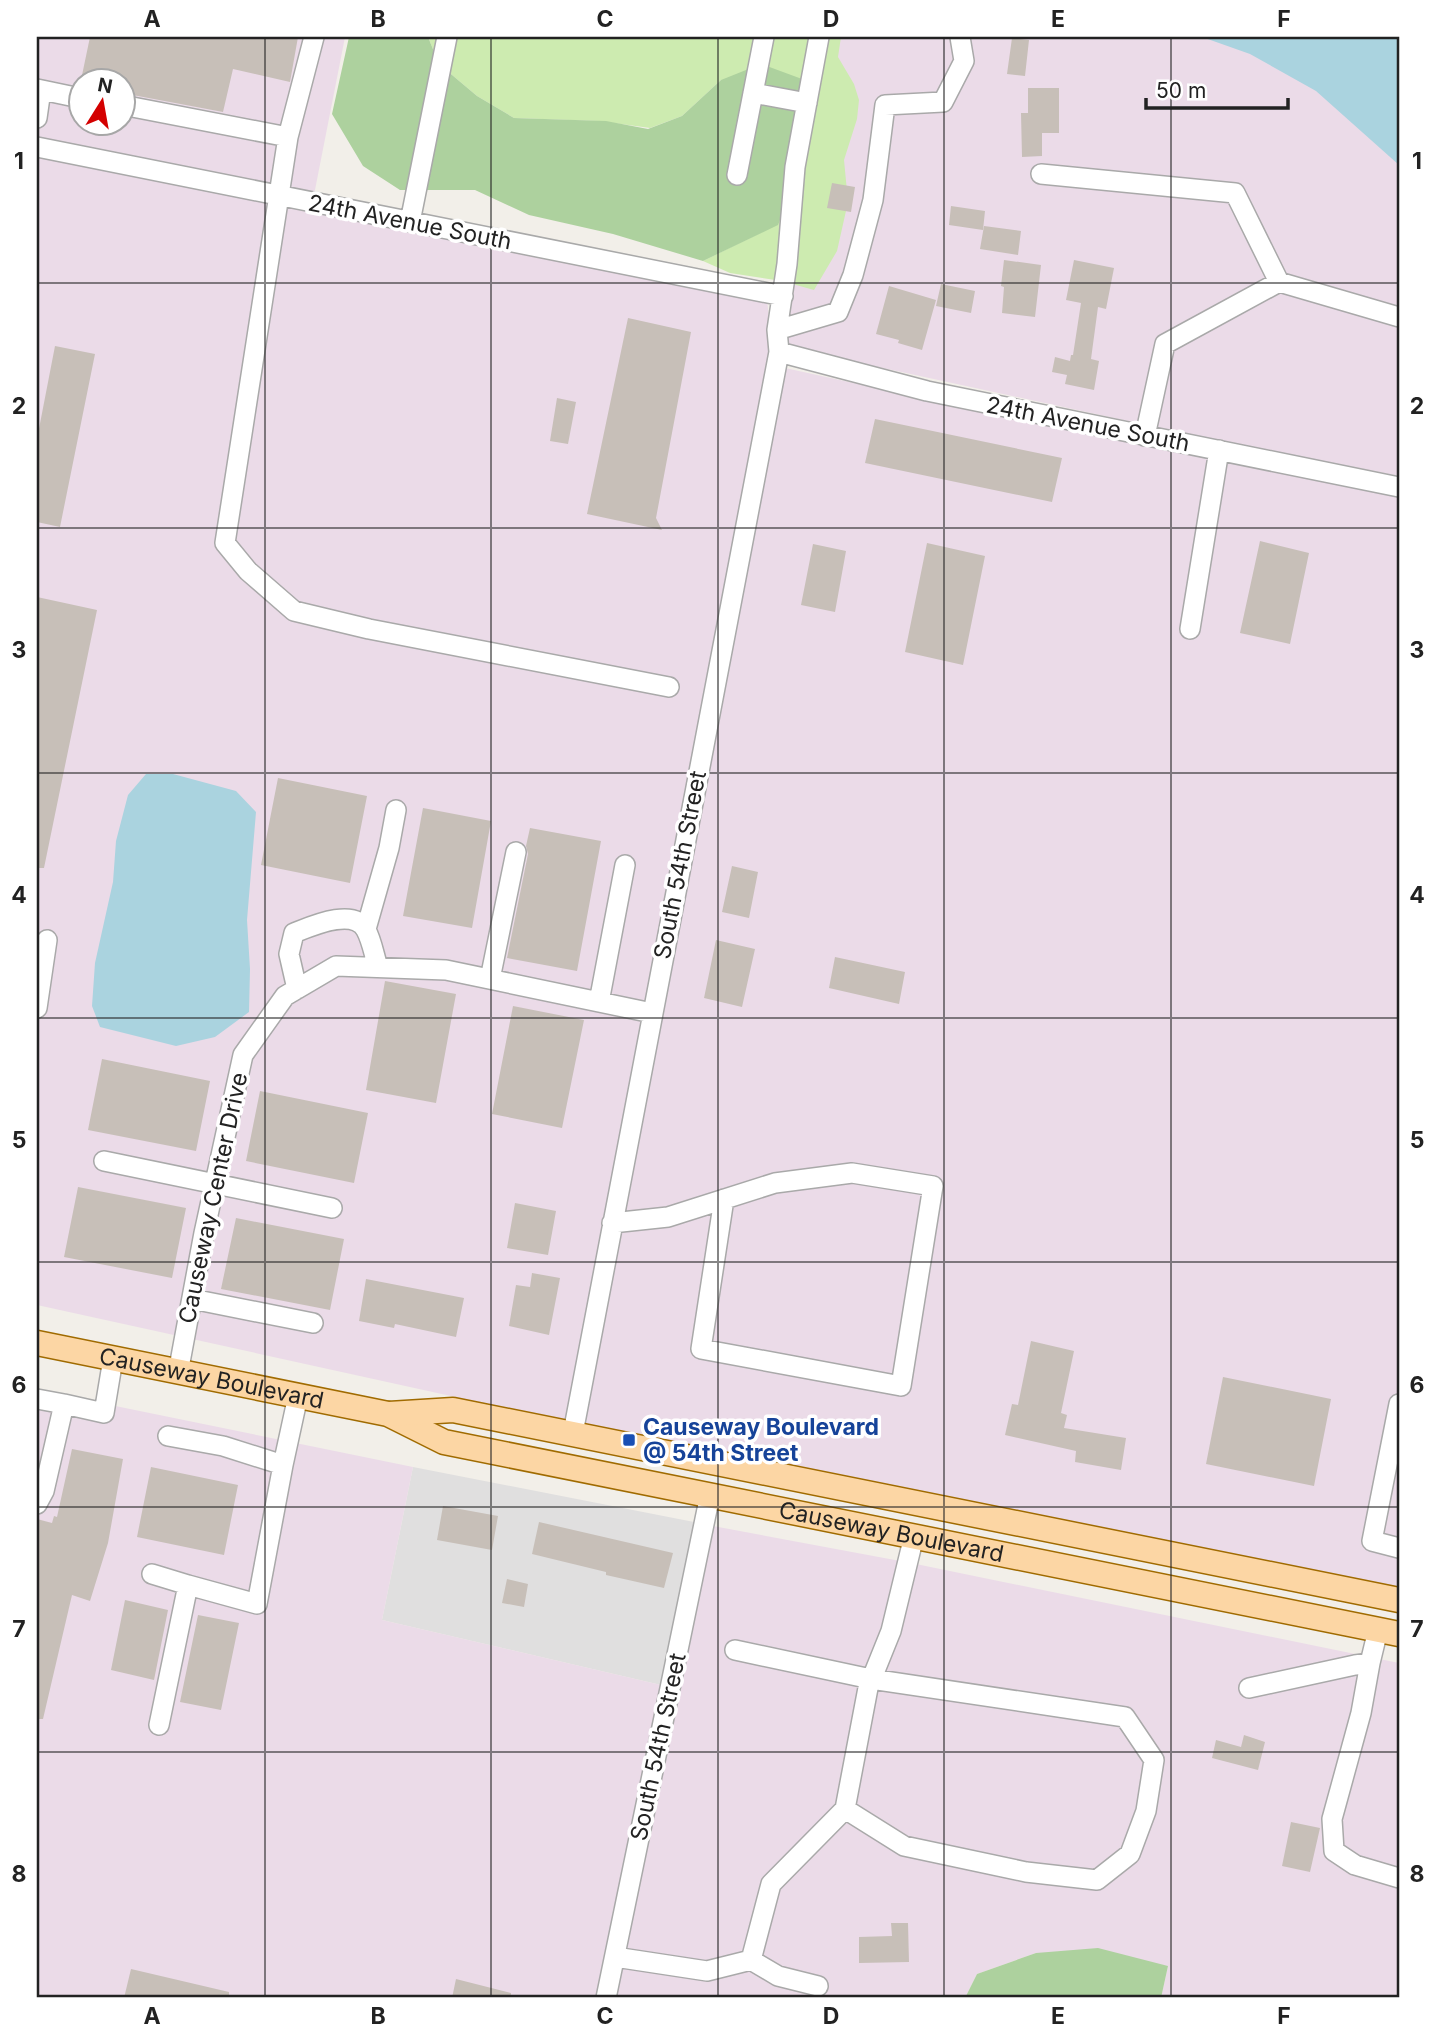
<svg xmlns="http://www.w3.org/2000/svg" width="1436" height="2035" font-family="Inter,sans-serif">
<rect width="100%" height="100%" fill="#f2efe9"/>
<path fill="#e0dfdf" d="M413,1467L694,1522L661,1685L382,1620Z"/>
<path fill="#ebdbe8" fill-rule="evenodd" d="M37,37H345L314,195L37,140ZM80,80H122V122H80Z
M799,37H1399V476L1202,437L786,347L777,265Z
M37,151L767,299L772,348L565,1421L37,1305Z
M785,368L991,413L1399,494V1601L577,1440Z
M37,1390L413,1467L382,1620L661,1685L596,1998H37Z
M713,1526L911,1563L1399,1663V1998H1161L1168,1966L1036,1953L977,1974L965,1998H616Z"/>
<path fill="#cdebb0" d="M428,37H841L838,57L854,84L859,100L857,119L844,160L848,202L837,251L814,290L782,281L730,273L703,261L778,224L721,80L682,116L650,128L599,121L514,118L477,96L439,64Z"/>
<path fill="#add19e" d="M349,37H428L439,64L477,96L514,118L606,121L648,129L682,116L721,80L761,64L802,79L793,186L778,225L703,261L613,234L529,215L475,190H400L363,166L332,114Z
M1098,1948L1168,1966L1161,1998H965L977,1974L1036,1953Z"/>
<path fill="#aad3df" d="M1202,37H1399V165L1316,91L1250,54Z
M146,774H173L236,791L256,812L247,920L250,969L249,1012L215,1037L176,1046L100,1027L92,1006L95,963L113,882L116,841L128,795Z"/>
<path fill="#c7bfb8" d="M90,37H298L290,82L233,69L223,112L122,93V80H81Z
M1012,38L1029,40L1025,76L1007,74Z
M1028,88H1059V133H1042V156L1022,157L1021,113H1028Z
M832,183L855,187L851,212L827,208Z
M951,206L985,211L983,230L949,225Z
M984,226L1021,231L1018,255L980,249Z
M1004,260L1041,265L1035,317L1002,313L1004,287L1001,286Z
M1074,260L1114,268L1106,309L1098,307L1091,359L1099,361L1094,390L1065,384L1067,375L1052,372L1055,357L1070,361L1071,355H1073L1081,303L1066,300Z
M941,284L975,291L971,313L936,306Z
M889,286L936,300L922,350L898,343L899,340L876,334Z
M628,318L691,332L656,518L662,530L587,514Z
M55,346L95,354L60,527L37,522V439Z
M557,398L576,402L568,444L550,441Z
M875,419L1062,458L1052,502L865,463Z
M1260,541L1309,553L1290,644L1240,633Z
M927,543L985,556L963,665L905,652Z
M813,544L846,551L835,612L801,605Z
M37,597L97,610L44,868H37Z
M278,778L367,796L350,883L261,865Z
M423,808L491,821L472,928L403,916Z
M530,828L601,841L577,971L507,958L528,854L526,846Z
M732,866L758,872L749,918L722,912Z
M716,940L755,949L742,1007L704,998Z
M835,957L905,972L899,1004L829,988Z
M385,981L456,994L436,1103L366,1090Z
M513,1006L584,1020L562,1128L492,1114Z
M102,1059L210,1081L196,1151L88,1130Z
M260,1091L368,1113L354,1183L246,1161Z
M78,1187L186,1208L172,1278L64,1257Z
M515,1203L556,1211L548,1255L507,1248Z
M236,1218L344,1239L330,1310L221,1289Z
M532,1273L560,1278L549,1335L509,1326L516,1285L530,1287Z
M366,1279L464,1298L456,1337L395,1324L394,1328L359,1321Z
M1031,1341L1074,1351L1061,1413L1067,1415L1064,1428L1126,1438L1121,1470L1075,1462L1076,1451L1005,1435L1012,1404L1018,1405Z
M1223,1377L1331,1399L1314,1486L1206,1464Z
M72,1449L123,1459L108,1543L90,1601L72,1595L43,1719H37V1519L52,1523L54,1516L57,1517Z
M151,1467L238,1485L224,1555L137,1537Z
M443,1506L498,1516L492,1550L437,1540Z
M539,1522L673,1553L664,1588L606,1575V1572L532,1554Z
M507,1579L528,1584L524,1607L502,1603Z
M125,1600L168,1610L154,1680L111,1670Z
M198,1615L239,1623L221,1710L180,1702Z
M1244,1735L1265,1742L1258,1770L1212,1758L1216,1740L1241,1747Z
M1291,1822L1320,1828L1310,1872L1282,1866Z
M891,1923H908L909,1962L859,1963V1937L892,1936Z
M131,1969L229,1992V1998H124Z
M456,1979L511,1993V1998H452Z"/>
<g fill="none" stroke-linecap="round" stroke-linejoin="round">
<g stroke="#a9a9a9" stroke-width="22">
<path id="minor" d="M37,89L80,98
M753,93L807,103
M122,105L288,137L314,37
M37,118L41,90
M288,137L225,543L248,571L294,611L369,629L669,687
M37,147L783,296
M1041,174L1235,193L1279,282
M737,175L764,37
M410,222L447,37
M777,330L838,312L853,275L873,200L885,105L943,102L964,61L960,37
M779,352L927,391L1399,487
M1145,436L1165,344L1279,282L1399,317
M1190,629L1219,450
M366,929L389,848L396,810
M490,979L516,852
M297,989L289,954L294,933C312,926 354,907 366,930C372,941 374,955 378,967
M599,1002L625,865
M37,1008L47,940
M104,1161L332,1208
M612,1223L668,1217L775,1183L852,1173L933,1186L901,1386L701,1349L724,1199
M192,1299L313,1323
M178,1373L204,1233L243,1055L285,996L336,966L446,970L652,1013
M37,1399L64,1404
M1399,1404L1372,1541L1399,1548
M573,1433L779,352L777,330L787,264L795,167L819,37
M168,1436L223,1446L283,1465L298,1396
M37,1504L44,1491L64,1404L104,1413L113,1359
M152,1574L188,1585
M735,1650L871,1679L1125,1717L1154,1760L1146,1811L1130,1854L1097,1880L1026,1872L904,1846L845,1809
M1370,1663L1361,1713L1332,1819L1334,1851L1355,1865L1399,1878
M1249,1688L1355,1665L1370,1663L1378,1630
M159,1725L188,1585L257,1604L283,1465
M615,1957L707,1971L751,1960L771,1884L845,1809L868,1688L891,1631L914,1536
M751,1960L778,1976L818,1986
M606,1998L710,1495"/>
</g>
<g stroke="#a06b00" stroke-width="27">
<g id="major">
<path id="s1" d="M37,1343L388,1414L444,1442L1399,1634"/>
<path d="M389,1414L453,1410L1399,1600"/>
</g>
</g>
<use href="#minor" stroke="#fff" stroke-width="19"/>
<use href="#major" stroke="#fcd6a4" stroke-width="24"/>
</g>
<path fill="none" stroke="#222" stroke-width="2" stroke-opacity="0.55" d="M265,37V1998M491,37V1998M718,37V1998M944,37V1998M1171,37V1998M37,283H1399M37,528H1399M37,773H1399M37,1018H1399M37,1262H1399M37,1507H1399M37,1752H1399"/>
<rect fill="#1a4fb4" stroke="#fff" stroke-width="2.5" x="622" y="1433" width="14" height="14" rx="3.5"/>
<g text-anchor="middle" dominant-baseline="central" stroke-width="7" stroke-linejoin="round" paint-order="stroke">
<g font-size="23" fill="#222" stroke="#fff">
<text transform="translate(410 222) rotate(11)">24th Avenue South</text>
<text transform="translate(1088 424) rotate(11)">24th Avenue South</text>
<text transform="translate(680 865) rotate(-79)">South 54th Street</text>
<text transform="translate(213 1198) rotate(-78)">Causeway Center Drive</text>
<text stroke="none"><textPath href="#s1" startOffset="178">Causeway Boulevard</textPath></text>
<text stroke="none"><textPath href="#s1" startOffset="877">Causeway Boulevard</textPath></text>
<text transform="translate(658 1747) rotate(-78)">South 54th Street</text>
</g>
<g font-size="23" font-weight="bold" fill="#164399" stroke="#fff" text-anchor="start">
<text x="643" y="1427">Causeway Boulevard<tspan x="643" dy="26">@ 54th Street</tspan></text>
</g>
</g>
<rect width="1436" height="2035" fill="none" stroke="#ffffff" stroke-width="77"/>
<g transform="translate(102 102) rotate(11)"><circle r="33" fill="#ffffff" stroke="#a7a7a7" stroke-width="2"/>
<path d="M0-5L12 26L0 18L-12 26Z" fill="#d40000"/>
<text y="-10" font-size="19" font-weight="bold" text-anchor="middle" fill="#222222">N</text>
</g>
<path d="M1146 98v10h142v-10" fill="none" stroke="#222222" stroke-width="3.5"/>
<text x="1156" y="98" font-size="21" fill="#222222" stroke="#ffffff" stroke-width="5" paint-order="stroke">50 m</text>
<rect x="38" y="38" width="1360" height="1958" fill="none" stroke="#222" stroke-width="2.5"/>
<g font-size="23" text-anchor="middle" font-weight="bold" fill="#222">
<text x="152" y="27">A</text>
<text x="378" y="27">B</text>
<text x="605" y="27">C</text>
<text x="831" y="27">D</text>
<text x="1058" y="27">E</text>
<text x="1284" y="27">F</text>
<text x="19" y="169">1</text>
<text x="1417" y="169">1</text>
<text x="19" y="414">2</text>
<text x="1417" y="414">2</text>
<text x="19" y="658">3</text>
<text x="1417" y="658">3</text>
<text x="19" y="903">4</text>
<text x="1417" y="903">4</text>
<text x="19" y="1148">5</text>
<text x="1417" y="1148">5</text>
<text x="19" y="1393">6</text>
<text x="1417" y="1393">6</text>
<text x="19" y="1637">7</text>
<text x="1417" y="1637">7</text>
<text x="19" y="1882">8</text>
<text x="1417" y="1882">8</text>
<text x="152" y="2024">A</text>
<text x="378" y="2024">B</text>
<text x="605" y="2024">C</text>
<text x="831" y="2024">D</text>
<text x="1058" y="2024">E</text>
<text x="1284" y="2024">F</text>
</g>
</svg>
